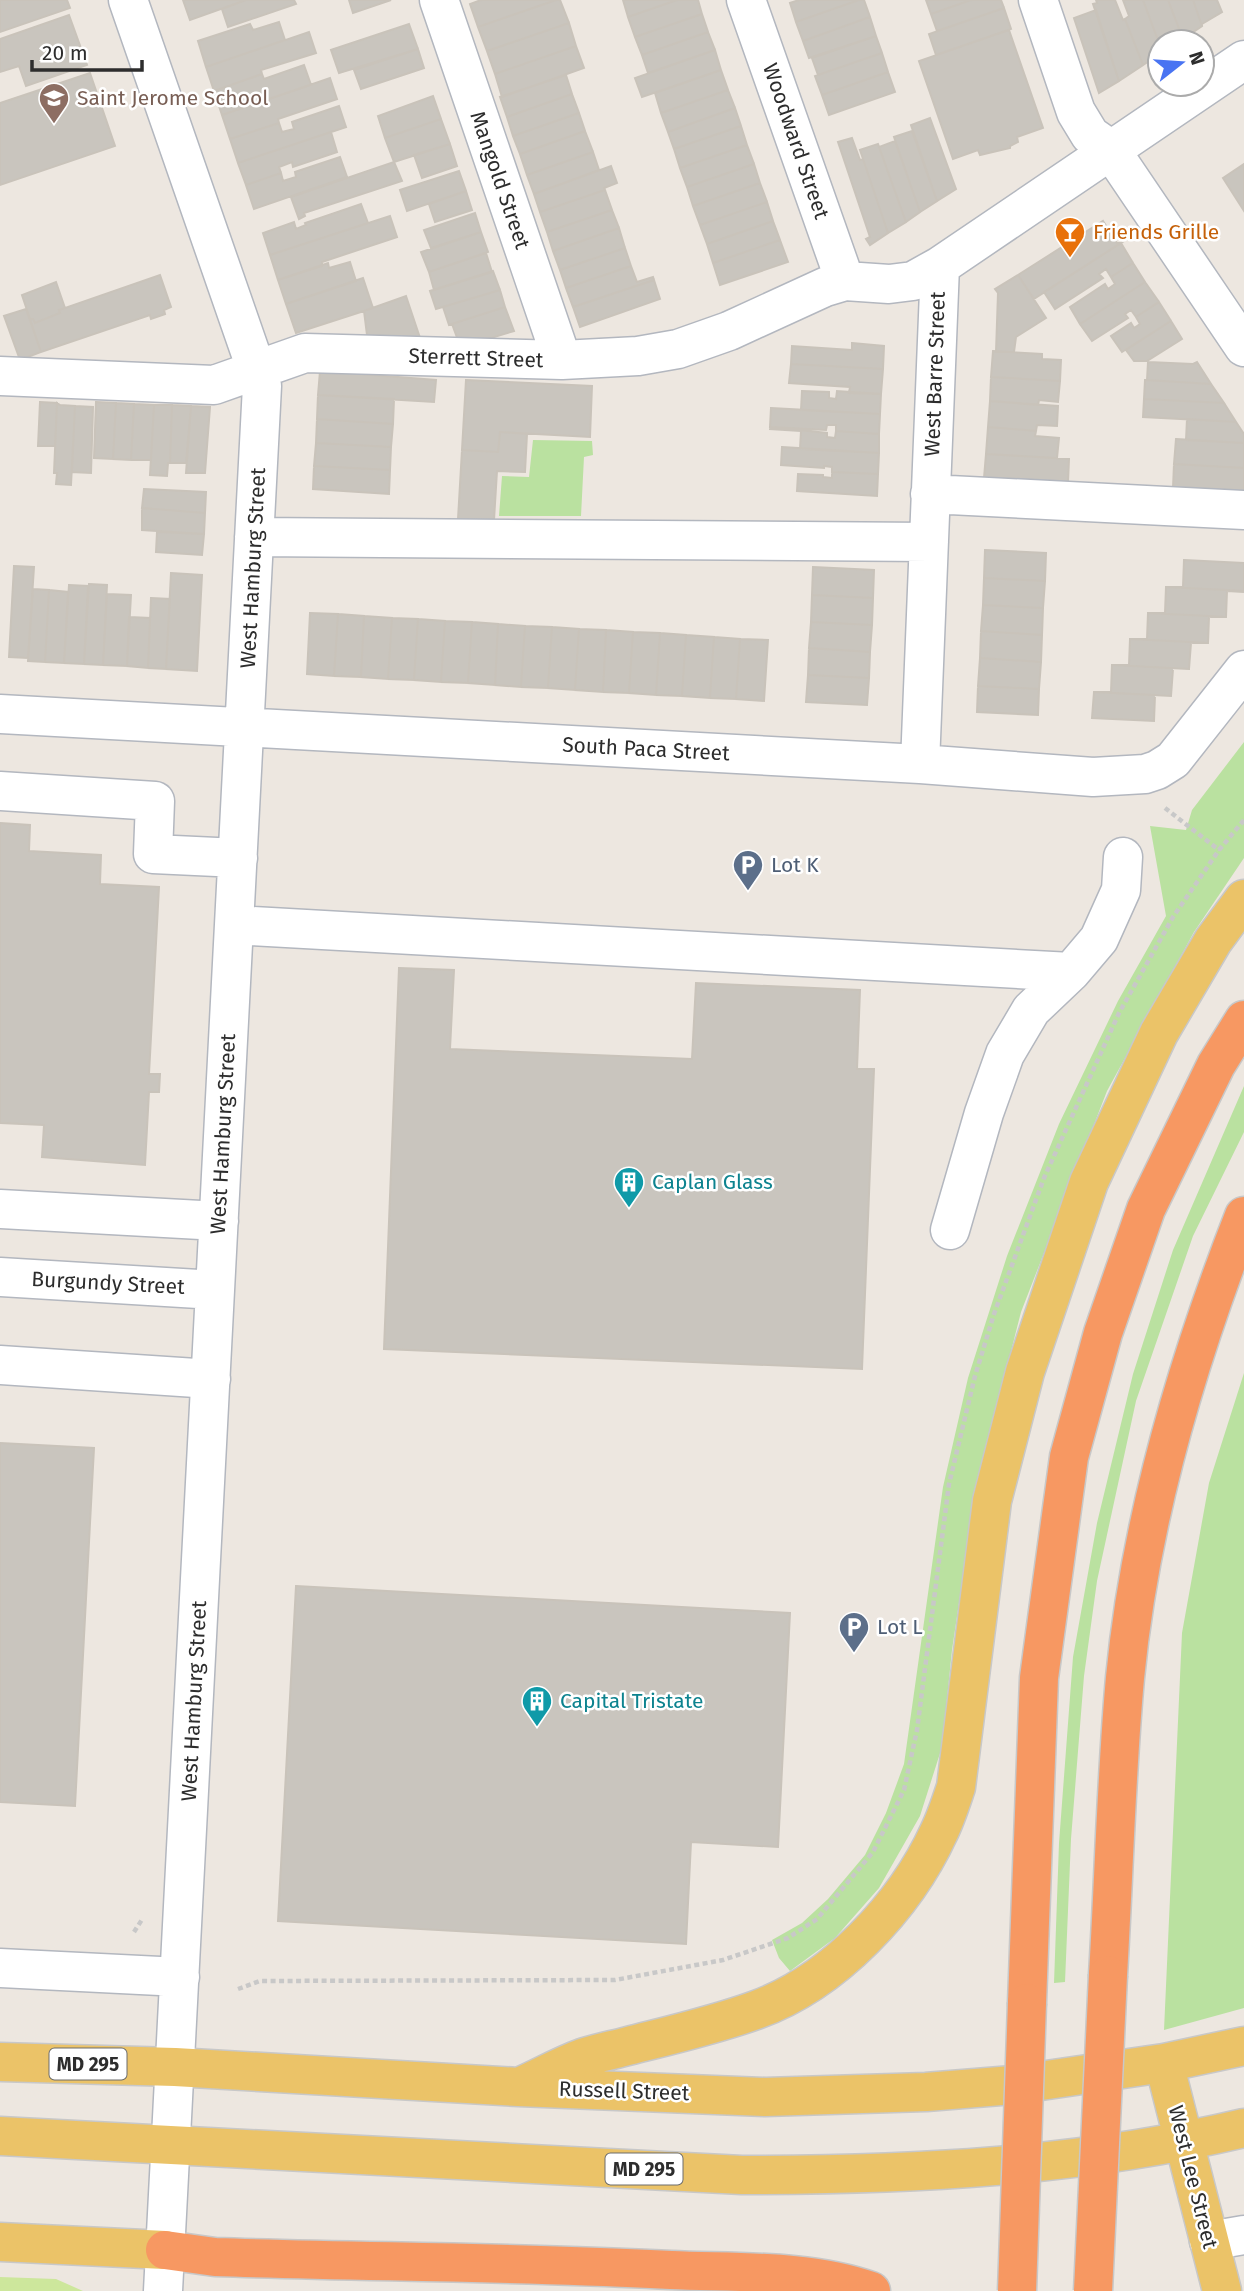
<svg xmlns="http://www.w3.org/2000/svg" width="1244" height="2291" font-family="'Fira Sans',sans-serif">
<rect width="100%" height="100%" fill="#ede7e0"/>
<path fill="#bae1a0" d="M533,440L592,441L593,455L584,457L581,516H499L502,476L529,477Z
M1244,742V858L1194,932L1107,1091L1021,1312L976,1488L952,1650L942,1747L920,1816L879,1888L835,1938L790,1971L779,1958L772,1940L802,1923L828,1899L865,1855L886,1813L904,1764L943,1487L968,1378L1007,1256L1059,1124L1118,1001L1166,916L1150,826L1186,830L1192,810Z
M1244,1086V1132L1193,1236L1136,1401L1097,1581L1084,1676L1071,1839L1065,1982L1054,1983L1059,1843L1073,1657L1097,1523L1133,1374L1173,1250Z
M1244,1373V2008L1164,2030L1182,1633L1209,1483Z"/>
<path fill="#cde79c" d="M0,2277L56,2279L83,2291H0Z"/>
<path fill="#c9c5be" stroke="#c9c3ba" stroke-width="2" d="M0,0H67L70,8L0,32Z
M183,0H246L190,20Z
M246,0H294L296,4L228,27L222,9Z
M349,0H391L353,13Z
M481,0H556L478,27L470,4Z
M556,0H560L569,23L487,51L478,27Z
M623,0H677L628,17Z
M677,0H698L702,14L635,37L628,17Z
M799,0H859L796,22L790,3Z
M859,0H864L870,17L803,41L796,22Z
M926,0H971L931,14Z
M971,0H1001L1004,8L937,31L931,14Z
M1096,0H1115L1123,20L1125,19L1143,65L1119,81L1093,4L1097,3Z
M1123,0H1143L1160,46V54L1143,65L1125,19L1129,16Z
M1143,0H1168L1183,39L1179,42H1160V46Z
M1168,0H1193L1202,26L1183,39Z
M1193,0H1217L1222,12L1202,24V26Z
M1004,8L1011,29L936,55L929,34Z
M1096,10L1119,81L1099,93L1074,18Z
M702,14L708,32L642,55L635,37Z
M69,15L87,65L26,86L19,66L0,72V39Z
M870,17L876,36L809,58L803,41Z
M279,22L285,40L206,67L198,41L250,24L253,30Z
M569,23L576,46L495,74L487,51Z
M409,24L418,49L339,73L331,50Z
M1009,30L1043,128L1017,137L1018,142L1010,146V148L980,155L978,150L953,159L919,61Z
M309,32L316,53L261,70L262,74L214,91L206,67Z
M708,32L715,50L648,73L642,55Z
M876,36L882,53L818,75L812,58Z
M576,46L584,68L502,97L495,74Z
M418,49L424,68L361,89L354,70Z
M715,50L721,70L642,97L635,78Z
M882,53L888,72L822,95L815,76Z
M304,65L311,85L222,115L214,91L262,74L264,79Z
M721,70L728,90L661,113L655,93Z
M888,72L895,92L829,115L822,95Z
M90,73L115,146L0,185V103Z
M566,75L572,94L507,117L500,97Z
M330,78L337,99L278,119L279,123L230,139L222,115Z
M728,90L735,108L668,132L661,113Z
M572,94L579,113L513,136L507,117Z
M433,96L441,119L385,138L378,116Z
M339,106L346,127L238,163L230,139L279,123L282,132L294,129L292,122Z
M735,108L741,126L674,149L668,132Z
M579,113L585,131L520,154L513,136Z
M930,118L956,189L937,201L911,125Z
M441,119L450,144L394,162L385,138Z
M741,126L747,145L680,168L674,149Z
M585,131L593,152L527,175L520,154Z
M912,131L937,201L920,212L894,137Z
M331,132L337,152L293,167L292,162L279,167L281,173L246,185L238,163Z
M852,138L860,160L863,159L888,233L870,245L866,239L870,237L838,142Z
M895,141L920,212L906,222L879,147Z
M450,144L457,166L422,178L414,155Z
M878,144L906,222L888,233L860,150Z
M747,145L754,164L687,187L680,168Z
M593,152L599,170L534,194L527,175Z
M340,157L347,177L254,209L246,185L281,173L283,181L296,177L295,172Z
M394,162L402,181L304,213L305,216L299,219L291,197Z
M754,164L760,183L693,206L687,187Z
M1244,164V211L1223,178Z
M611,166L617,183L604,188L605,190L540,212L534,194Z
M459,171L466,191L407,211L400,190Z
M760,183L767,202L700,225L693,206Z
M605,190L612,210L547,232L540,212Z
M466,191L472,210L435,222L429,204Z
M767,202L773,221L707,244L700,225Z
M361,204L368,223L270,255L263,233L294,222L296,229L306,225L305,223Z
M612,210L619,228L553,251L547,232Z
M475,213L481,232L431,248L424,230Z
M390,216L397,237L322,262V266L278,280L270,255Z
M773,221L780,240L713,263L707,244Z
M1103,221L1117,243H1121L1034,299L1018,275Z
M619,228L625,248L560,270L553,251Z
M481,232L488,252L429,272L421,252Z
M780,240L788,262L720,285L713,263Z
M1121,243L1133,263L1111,277L1106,269L1099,274L1103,278L1055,309L1044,292Z
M625,248L631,266L566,288L560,270Z
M486,253L492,272L434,290L429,272Z
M350,262L356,281L286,304L278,280L328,263L329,268Z
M1133,263L1145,282L1080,324L1070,307L1105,284L1108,289L1115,284L1111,277Z
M631,266L637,282L653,277L654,280L573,307L566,288Z
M493,271L500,290L436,309L430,291Z
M160,275L171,307L164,310L165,314L151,319L150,315L41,352L30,319H33L35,323L60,313L59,310Z
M1018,275L1046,318L1016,337L1014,352H996L998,293L995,289Z
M363,278L373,308L296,333L286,304Z
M654,280L660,299L580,327L573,307Z
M56,282L65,308L59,310L60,313L35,323L33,319H30L22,295Z
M1145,282L1159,302L1136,317L1131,310L1125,314L1128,318L1092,341L1080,324Z
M500,290L505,307L449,325L443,307Z
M406,296L420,338L367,335L364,311Z
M1159,302L1171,321L1122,352L1111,336L1131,323L1134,328L1140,324L1136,317Z
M505,307L514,331L481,341L459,343L452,324Z
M26,309L41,352L20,360L4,316Z
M1171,321L1182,339L1147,361H1134L1126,350Z
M852,343L884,346L883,369L791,364L792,346L852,350Z
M993,351L1042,354V359L1061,360L1060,381L991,377Z
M1148,362L1193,364L1197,362L1211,384L1147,380Z
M791,364L883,369L881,394L849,393L850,387L789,383Z
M320,371L436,380L434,402L318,395Z
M991,377L1060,381L1058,402L1039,400L1038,405L990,401Z
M466,380L592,386L590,437L500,432L498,452L462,450Z
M1145,380L1211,384L1224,403L1144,399Z
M802,391L829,392V398L836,399L837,391L881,394L880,414L801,410Z
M318,395L394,399L393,424L317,419Z
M1144,399L1224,403L1236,422L1143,417Z
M990,401L1058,406L1057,426L1037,425L1036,431L988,427Z
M40,402L57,403L55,446H38Z
M96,402L116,403L113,459L94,458Z
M57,403L60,405L75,406L71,485L56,484L57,473H54Z
M116,403L134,404L131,460L113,459Z
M134,404L154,405L151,460H131Z
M154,405H172L170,463H168L167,476L150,475Z
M172,405L191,406L186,463H170Z
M75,406L93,407L91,473L72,472Z
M191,406L210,407L205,473H186Z
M771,408L880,414L879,434L836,431V425H827L826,430L770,427Z
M317,419L393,424L391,447L316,443Z
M1187,419L1236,422L1244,434V443L1186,440Z
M770,427L827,433V437L835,438L836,431L879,434V453L800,449L801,431L770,429Z
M988,427L1036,431L1035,436L1059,438L1057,458L986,454Z
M500,432L527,434L525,472L497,471L494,520L458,519L462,450L498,452Z
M1176,439L1244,443V468L1174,464Z
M316,443L391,447L390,470L314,466Z
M782,447L879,453L878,474L832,472V467L824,466V468L781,465Z
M986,454L1069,459L1068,482L984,478Z
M1174,464L1244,468V492L1173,488Z
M314,466L390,470L389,494L313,489Z
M832,472L878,474L877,496L797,491L798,474L823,475V477L832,478Z
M144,489L206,492L205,513L142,508Z
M142,508L205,513L204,534L142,530Z
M157,532L204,534L202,555L156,552Z
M985,550L1046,553L1045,581L984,578Z
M1184,560L1244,563V591L1166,587H1183Z
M14,566L34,567L28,658L9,657Z
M813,567L874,570L873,598L812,595Z
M171,573L202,575L197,671L166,669Z
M984,578L1045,581L1043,608L983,605Z
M89,584L107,585L103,665L84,664Z
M69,585L88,586L84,664L64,663Z
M1166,587L1227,590L1244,592L1227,591L1226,617L1148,613H1165Z
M33,589L49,590L45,662L28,661Z
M49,590L68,592L64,663L45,662Z
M107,594L131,595L127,666L103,665Z
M812,595L873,598L872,625L811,622Z
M151,598L170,599L166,669L148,668Z
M983,605L1043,608L1042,635L981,631Z
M310,613L338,614L334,676L307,674Z
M1148,613L1209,616L1226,617H1209L1208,643L1130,639H1147Z
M338,614L364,616L361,677L334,676Z
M364,616L392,618L388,679L361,677Z
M129,617L150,618L148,668L127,666Z
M392,618L418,619L414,680L388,679Z
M418,619L445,621L441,682L414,680Z
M445,621L472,622L468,683L441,682Z
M472,622L498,624L495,685L468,683Z
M811,622L872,625L870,652L809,648Z
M498,624L525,626L521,687L495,685Z
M525,626L552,627L548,688L521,687Z
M552,627L579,629L575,690L548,688Z
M579,629L606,630L603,692L575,690Z
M606,630L633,632L629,693L603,692Z
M981,631L1042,635L1041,662L980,658Z
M633,632L660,633L656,695L629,693Z
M660,633L686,635L682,696L656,695Z
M686,635L714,637L710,698L682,696Z
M714,637L740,639L736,699L710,698Z
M740,639L768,640L764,701L736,699Z
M1130,639L1191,642L1208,643H1191L1189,669L1112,665H1129Z
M809,648L870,652L869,678L808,675Z
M980,658L1041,662L1039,689L978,686Z
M1112,665L1189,669H1190H1173L1171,696L1094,692H1111Z
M808,675L869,678L867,705L806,702Z
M978,686L1039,689L1038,715L977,712Z
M1094,692L1155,695L1154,721L1092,718Z
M0,823L30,825L29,851L101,855L100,884L159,887L149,1074H160L159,1092H149L145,1165L42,1157L44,1125L0,1123Z
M399,968L454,970L450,1049L692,1059L696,983L860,990L857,1069H874L862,1369L384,1349Z
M0,1443L94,1448L75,1806L0,1802Z
M296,1586L790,1613L778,1847L691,1842L686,1944L278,1921Z"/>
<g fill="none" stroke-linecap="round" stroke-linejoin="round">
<g stroke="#b3b7bf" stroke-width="41">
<path id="minor" d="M128,0L262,386L163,2291
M439,0L562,360
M746,0L845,281
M1038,0L1076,112L1090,135L1110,149L1244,347
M0,376L214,385L305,353L562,360L638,356L678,349L729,331L825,287L845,281L889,284L913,281L940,266
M930,494L1244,510
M254,537L929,542
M0,714L920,764L1093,777L1145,774L1157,770L1173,760L1244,670
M920,764L940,266L1244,60
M0,791L155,801L153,854L238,858
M234,925L1071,972
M0,1209L219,1221
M950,1230L984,1113L1005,1054L1031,1010L1071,972L1099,939L1121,890L1123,857
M0,1277L215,1290
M0,1365L211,1379
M0,1968L180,1977
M1209,2241L1244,2235"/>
</g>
<g stroke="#c8c8c8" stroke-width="41">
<path id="major" d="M0,2062L175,2067L519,2087L765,2097L926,2092L1013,2085L1164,2063L1244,2046
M1164,2063L1222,2291
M519,2087C540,2078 560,2066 582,2058C597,2053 613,2050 628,2046C671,2035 715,2025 756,2010C834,1982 905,1906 939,1832C946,1818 951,1802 956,1787L992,1501L1025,1372L1089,1182L1159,1033L1213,941L1244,899
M0,2136L742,2175C910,2175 1080,2167 1244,2128
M0,2242L165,2250"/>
</g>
<g stroke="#c8c8c8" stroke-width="41">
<path id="highway" d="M1108,1975C1114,1876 1116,1777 1125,1678C1140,1520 1186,1364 1244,1216
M1027,2003L1039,1678L1069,1457L1103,1333L1146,1209L1216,1065L1244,1020
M165,2250L215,2257C367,2262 519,2262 671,2270C737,2273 809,2269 871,2291"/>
</g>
<path stroke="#c8c8c8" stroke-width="4.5" stroke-dasharray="5 3.5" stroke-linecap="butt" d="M1165,808L1219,850
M134,1932L143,1918
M238,1989L260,1981L615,1980L723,1960L788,1938L817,1919L873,1852L904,1790L917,1730L949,1484L975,1376L994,1314L1044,1178L1119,1013L1173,917L1219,850L1244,820"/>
<use href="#minor" stroke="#fff" stroke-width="38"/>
<use href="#major" stroke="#ebc368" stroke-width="38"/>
<use href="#highway" stroke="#f79862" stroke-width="38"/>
<g stroke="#c8c8c8" stroke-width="41" stroke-linecap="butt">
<path id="highway-bridge" d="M1017,2291L1027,2003
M1093,2291L1108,1975"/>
</g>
<use href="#highway-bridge" stroke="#f79862" stroke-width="38"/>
</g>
<defs>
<g id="school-pin" transform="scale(1.575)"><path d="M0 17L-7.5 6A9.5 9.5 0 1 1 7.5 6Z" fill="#8d6e63" stroke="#fff"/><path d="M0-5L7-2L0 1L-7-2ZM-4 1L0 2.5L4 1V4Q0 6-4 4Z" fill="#fff"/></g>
<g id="bar-pin" transform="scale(1.575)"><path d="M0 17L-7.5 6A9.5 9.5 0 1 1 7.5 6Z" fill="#e8710a" stroke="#fff"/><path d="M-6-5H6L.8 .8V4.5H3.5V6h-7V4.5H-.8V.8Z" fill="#fff"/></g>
<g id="parking-pin" transform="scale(1.575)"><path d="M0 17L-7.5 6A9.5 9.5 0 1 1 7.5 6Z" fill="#5c6f8a" stroke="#fff"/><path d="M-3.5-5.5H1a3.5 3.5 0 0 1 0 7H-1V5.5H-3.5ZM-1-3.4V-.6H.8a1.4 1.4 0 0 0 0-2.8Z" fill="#fff"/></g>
<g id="building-pin" transform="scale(1.575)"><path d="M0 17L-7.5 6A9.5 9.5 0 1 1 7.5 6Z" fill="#0f9aa8" stroke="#fff"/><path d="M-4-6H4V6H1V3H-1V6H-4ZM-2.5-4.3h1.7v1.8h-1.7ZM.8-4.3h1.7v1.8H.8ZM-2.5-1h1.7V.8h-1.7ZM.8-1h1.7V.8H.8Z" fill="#fff"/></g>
</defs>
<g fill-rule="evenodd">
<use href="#school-pin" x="54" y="98"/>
<use href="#bar-pin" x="1070" y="232"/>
<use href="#parking-pin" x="748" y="865"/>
<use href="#building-pin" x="629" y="1182"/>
<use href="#parking-pin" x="854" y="1627"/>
<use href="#building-pin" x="537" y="1701"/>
</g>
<g text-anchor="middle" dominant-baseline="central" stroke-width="5" stroke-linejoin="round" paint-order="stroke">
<g fill="#fff" stroke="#6c6c6c" stroke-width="2">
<rect x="49.5" y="2048.5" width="77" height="31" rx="5"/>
<rect x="605.5" y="2153.5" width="77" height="31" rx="5"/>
</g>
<g font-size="19" font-weight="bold" fill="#2d2d2d">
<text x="88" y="2064">MD 295</text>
<text x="644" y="2169">MD 295</text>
</g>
<g font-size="21" fill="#785e54" stroke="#fff" text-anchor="start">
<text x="77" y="98">Saint Jerome School</text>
</g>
<g font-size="21" fill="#2d2d2d" stroke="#fff">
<text transform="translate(796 141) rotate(71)">Woodward Street</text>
<text transform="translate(500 180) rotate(71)">Mangold Street</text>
<text transform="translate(476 358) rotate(2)">Sterrett Street</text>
<text transform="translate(935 374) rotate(-88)">West Barre Street</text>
<text transform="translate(253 568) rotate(-87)">West Hamburg Street</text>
<text transform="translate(646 749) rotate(3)">South Paca Street</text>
<text transform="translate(223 1134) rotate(-87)">West Hamburg Street</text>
<text transform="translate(108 1283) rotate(3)">Burgundy Street</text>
<text transform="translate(194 1701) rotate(-87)">West Hamburg Street</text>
<text transform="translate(624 2091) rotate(2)">Russell Street</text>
<text transform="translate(1193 2177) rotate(76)">West Lee Street</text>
</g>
<g font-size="21" fill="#c56008" stroke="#fff" text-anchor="start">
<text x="1093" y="232">Friends Grille</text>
</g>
<g font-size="21" fill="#4e5e75" stroke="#fff" text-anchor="start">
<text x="771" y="865">Lot K</text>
<text x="877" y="1627">Lot L</text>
</g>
<g font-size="21" fill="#0d838f" stroke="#fff" text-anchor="start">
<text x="652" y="1182">Caplan Glass</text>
<text x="560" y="1701">Capital Tristate</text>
</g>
</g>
<g transform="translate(1181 63) rotate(73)"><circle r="33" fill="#ffffff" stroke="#ababab" stroke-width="2"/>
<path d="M0-5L12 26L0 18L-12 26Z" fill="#4974f2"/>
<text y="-10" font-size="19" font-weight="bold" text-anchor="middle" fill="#2d2d2d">N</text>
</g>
<path d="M32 60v10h110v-10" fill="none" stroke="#2d2d2d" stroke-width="3.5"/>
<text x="42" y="60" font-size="21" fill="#2d2d2d" stroke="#ffffff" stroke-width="5" paint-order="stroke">20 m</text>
</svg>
